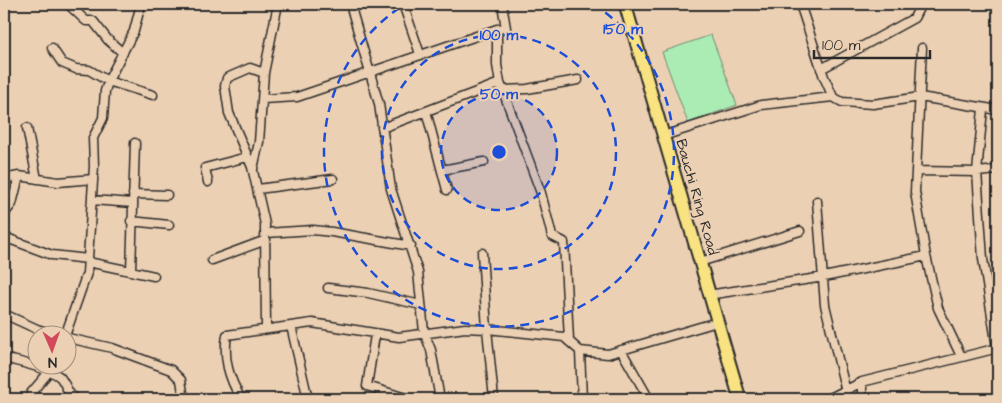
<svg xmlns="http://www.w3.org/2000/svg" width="1002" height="403" font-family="'Architects Daughter',sans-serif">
<rect width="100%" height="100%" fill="#ecd0b3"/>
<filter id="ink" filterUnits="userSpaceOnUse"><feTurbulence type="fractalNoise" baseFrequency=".02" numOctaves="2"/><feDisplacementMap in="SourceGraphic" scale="10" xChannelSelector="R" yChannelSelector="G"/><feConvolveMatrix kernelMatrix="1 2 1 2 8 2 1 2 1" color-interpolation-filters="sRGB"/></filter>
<g filter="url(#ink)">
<path fill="#abecb5" stroke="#6b8c70" d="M711,35L737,105L688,123L662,52Z"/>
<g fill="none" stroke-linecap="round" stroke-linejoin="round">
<g stroke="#2b2b2b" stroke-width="11">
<path id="minor" d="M350,4L379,104L391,189L418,272L424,332L431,350L440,399
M403,4L420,54
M502,4L506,28L497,29V65L500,83L541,193L552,236L564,242L569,340
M800,4L824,77L833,97L842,102L873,104L920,97L998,110
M70,6L86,21H93L108,40L123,53
M52,48L62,63L76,69L89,70L108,81L153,95
M922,48L915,192L926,256L938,308L961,356
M821,69L914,18L919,8V4
M264,73L250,68L227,78L225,86L229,113L252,167L265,224L266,328
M503,90L527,89L578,80
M263,99L297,97L497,29
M983,109L977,172L983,259L997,348
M426,111L447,190
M27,128L37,179
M382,128L500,83
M663,136L761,105L833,97
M253,169L259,142L264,73L278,4
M442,170L484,162
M917,171L977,172L998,170
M4,179L19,176L58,182L93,179
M208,182L205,168L247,157
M258,189L333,179
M133,194L167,195
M92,200L133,203
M817,201L825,305L846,392
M4,214L12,204L19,176
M131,221L169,225
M266,233L313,230L332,232L411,246
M4,237L52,255L88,259
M482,253L487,329L494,399
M212,260L266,240
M88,262L154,276
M700,262L800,231
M131,271L135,143
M328,288L368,293L421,305
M708,295L824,277L926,256
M4,314L37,329L59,336
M291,326L308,399
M375,335L367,386L409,399
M65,336L87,273L94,166L93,138L103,118L105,91L109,79L134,31L141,4
M68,338L112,348L171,370L181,380L184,399
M621,350L649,399
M580,351L582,399
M4,358C18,362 50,368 60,377C66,384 68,395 75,399
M862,382V399
M30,399L31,393L54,366
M241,399C229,378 223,359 227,335L312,323L399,337L465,328L487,329L564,337L580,351L608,354L717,322
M828,399L862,382L998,348"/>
</g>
<g stroke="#2b2b2b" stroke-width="15">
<path id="primary" d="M625,4L740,399"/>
</g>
<use href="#minor" stroke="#ecd0b3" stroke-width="8"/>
<use href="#primary" stroke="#f8e281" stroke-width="11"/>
</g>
</g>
<circle cx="499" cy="152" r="58" fill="#1d4ed8" fill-opacity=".12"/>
<g fill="none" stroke="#1d4ed8" stroke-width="2.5" stroke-dasharray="9 6">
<circle cx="499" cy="152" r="58"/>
<circle cx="499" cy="152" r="117"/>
<path d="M593 4A175 175 0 1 1 405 4"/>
</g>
<g text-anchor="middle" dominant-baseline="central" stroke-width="4" stroke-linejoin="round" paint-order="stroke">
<g font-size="15" fill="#2b2b2b" stroke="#ecd0b3">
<text transform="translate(697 197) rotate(74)">Bauchi Ring Road</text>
</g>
</g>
<circle cx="499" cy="152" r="8" fill="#1d4ed8" stroke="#ecd0b3" stroke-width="2.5"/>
<g font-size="15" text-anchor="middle" font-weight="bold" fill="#1d4ed8" stroke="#ecd0b3" stroke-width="4" stroke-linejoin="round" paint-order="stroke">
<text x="623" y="34">150 m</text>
<text x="499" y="40">100 m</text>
<text x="499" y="99">50 m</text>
</g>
<rect width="1002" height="403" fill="none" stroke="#ecd0b3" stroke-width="20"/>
<rect x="10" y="10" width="982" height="383" fill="none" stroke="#2b2b2b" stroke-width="2" filter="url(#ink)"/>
<g transform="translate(52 350) rotate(178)"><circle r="24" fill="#ecd0b3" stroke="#9f8e7d"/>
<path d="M0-4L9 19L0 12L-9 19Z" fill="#d1495b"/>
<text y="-8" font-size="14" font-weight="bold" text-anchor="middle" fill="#2b2b2b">N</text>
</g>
<path d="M814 50v8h116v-8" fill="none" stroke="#2b2b2b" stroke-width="2.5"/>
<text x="822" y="50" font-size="15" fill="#2b2b2b" stroke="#ecd0b3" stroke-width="4" paint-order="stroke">100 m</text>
</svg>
